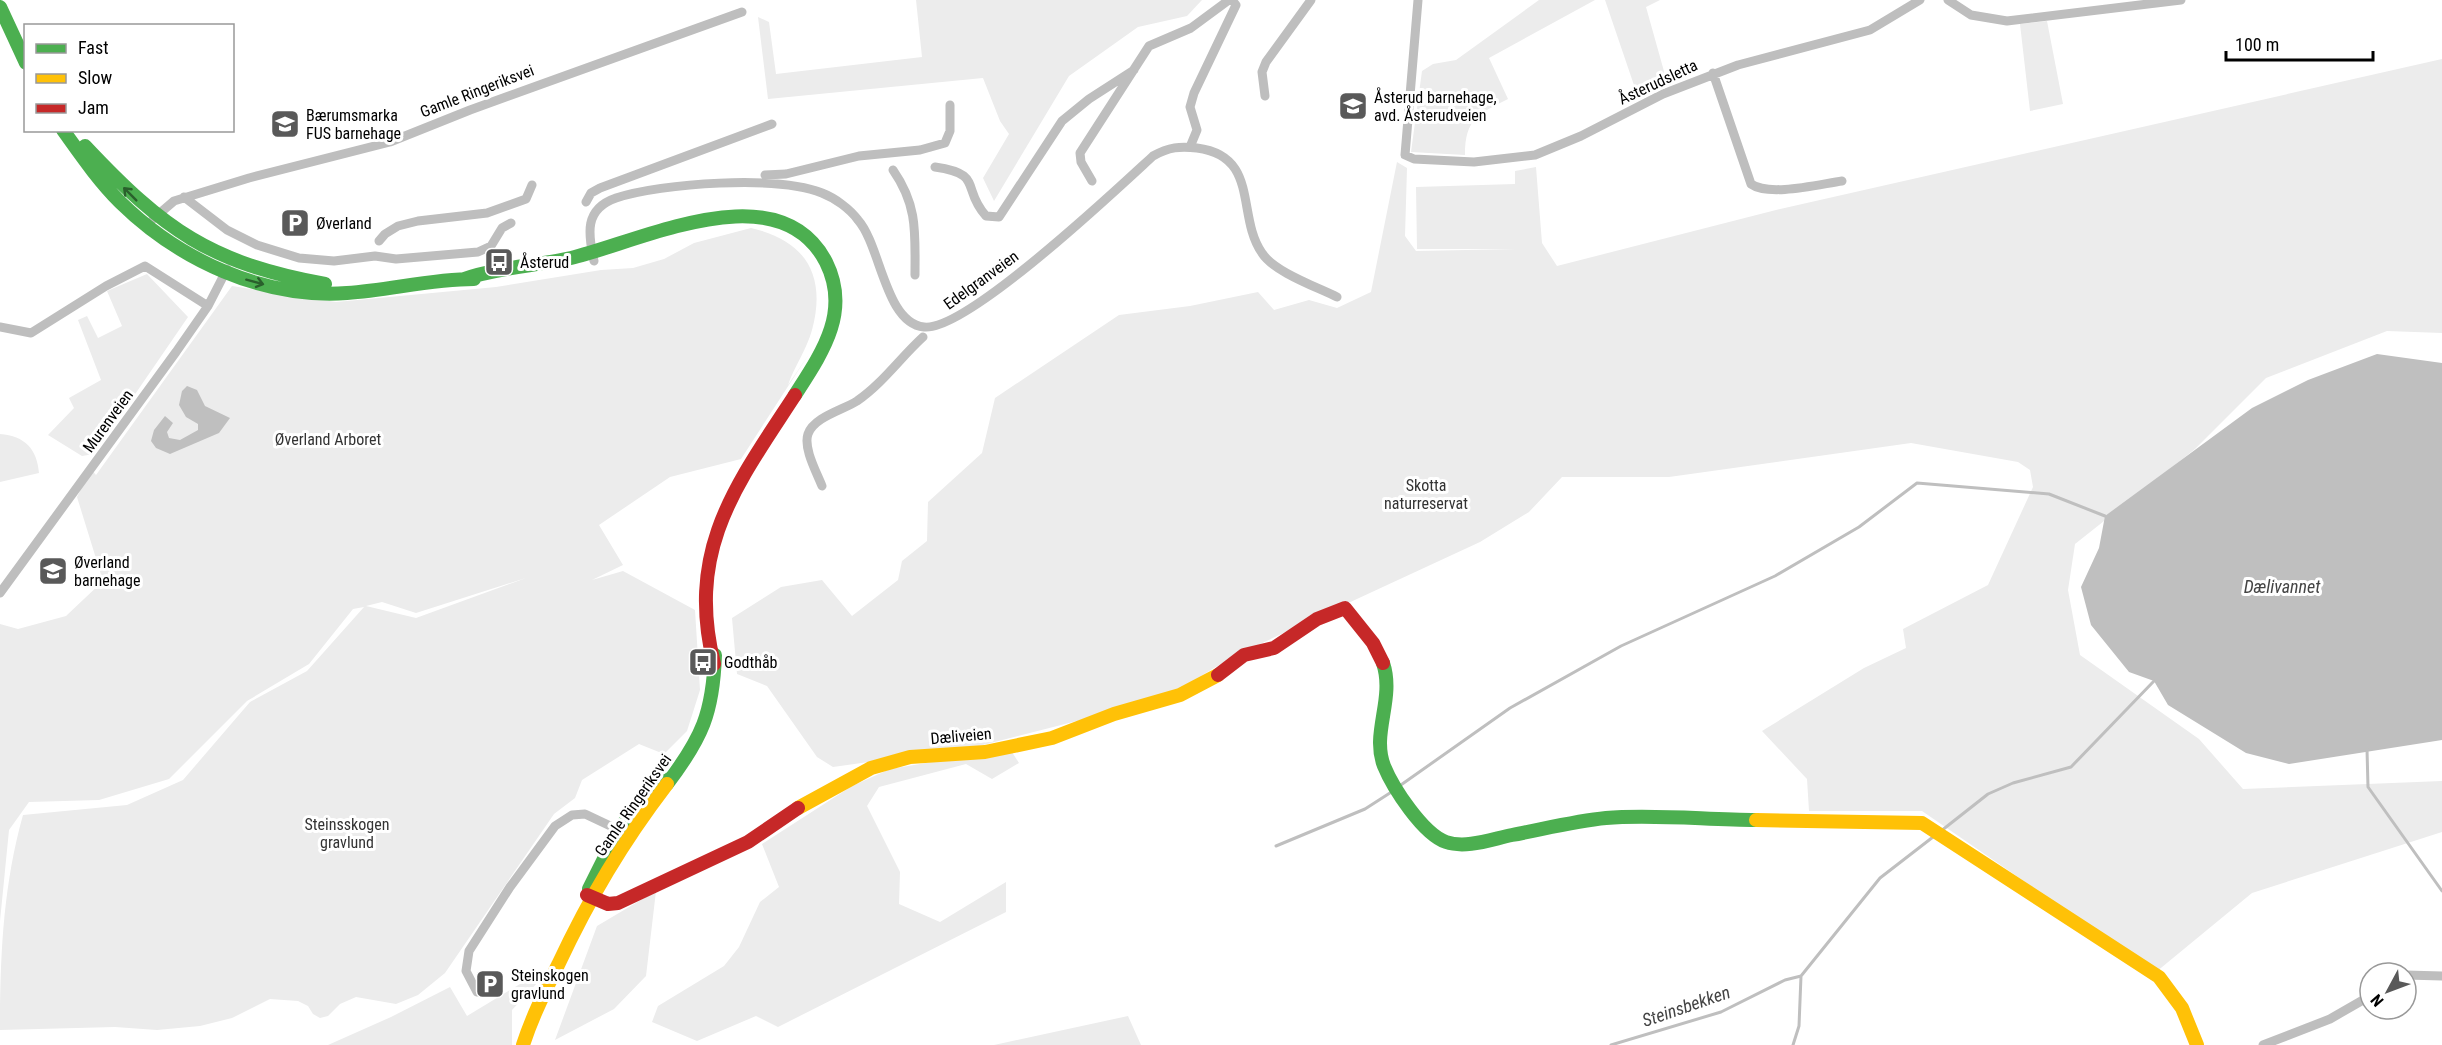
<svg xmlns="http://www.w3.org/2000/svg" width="2442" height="1045" font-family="'Roboto Condensed',sans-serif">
<rect width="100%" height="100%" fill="#fff"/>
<path fill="#ececec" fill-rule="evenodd" d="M916,0H1202L1187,16L1138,27L1069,76L994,201L983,178L1009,134L1000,121L983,78L768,99L758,17L769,22L776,74L922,57Z
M1539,0H1595L1489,58L1508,99C1478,114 1465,119 1465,155L1411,152L1422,71L1433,64L1456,60Z
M1605,0H1660L1646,7L1667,82L1637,94Z
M2047,21L2063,104L2030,111L2020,24Z
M2442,59V333L2387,331L2266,378L2195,449L2075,544L2068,590L2080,655L2199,739L2243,789L2442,781V832L2252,893L2156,972L1922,811H1809L1807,779L1762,731L1864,668L1906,648L1903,629L1988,585L2033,487L2030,470L2018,462L1911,443L1669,477H1562L1529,512L1480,542L1234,656L1163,699L975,747L833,767L817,757L767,686L737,674L732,618L781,587L822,580L852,616L898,580L902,561L927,541L928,502L982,453L995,398L1119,315L1190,306L1258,292L1274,310L1309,300L1337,308L1371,292L1397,162L1407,168L1405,236L1416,251L1517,249H1417L1416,187L1515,184V171L1536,167L1542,243L1557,266L1776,210Z
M751,228C805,240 827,275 812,330C807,349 794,367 788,385L809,354L741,459L670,477L599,525L623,565L592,580L623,571L695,610L700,690L687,731L664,754L639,744L582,780L575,798L554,814L445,973L418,995L396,1004L356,997L340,1004L328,1016L320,1018L313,1014L308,1006L298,1001L270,999L232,1018L200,1026L157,1030L115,1027L0,1030C0,957 3,886 23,815L127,805L183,780L250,702L307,671L364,607L353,609L309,664L247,701L169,779L99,800L29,802L9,830L0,921V624L18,629L66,616L103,581L77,497L91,469L96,475L232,286L336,302L496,287L601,270L633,268L664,259L694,243ZM526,578L416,618L366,606L382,602L416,613Z
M147,274L188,317L94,454L82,456L48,435L74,408L69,398L101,380L78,320L87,316L98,338L122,326L107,291Z
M0,434C25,436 37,449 39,473L0,482Z
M1010,749L1019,763L992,779L966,764L879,787L867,806L900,872L899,904L940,922L1006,882V912L778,1027L756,1016L697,1041L652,1022L658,1006L724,966L739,947L760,902L779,887L762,844L852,786L890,769Z
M656,891L646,976L614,1009L555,1040L597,926Z
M540,972L539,981L512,1010V1045H328L391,1017L450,987L467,1016Z
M1128,1016L1141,1045H994Z"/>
<path fill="#bfbfbf" d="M2377,354L2442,363V740L2289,764L2246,753L2168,705L2154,681L2129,672L2091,625L2081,587L2099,548L2105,516L2252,408L2308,380Z
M187,386L197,390L205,406L230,418L219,433L170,454L156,448L151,441L154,430L165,416L173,423L167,432L169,438L180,440L198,430V424L186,417L179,405L182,391Z"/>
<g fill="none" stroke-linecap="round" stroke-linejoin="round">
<path stroke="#bfbfbf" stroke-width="3" d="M2367,749L2368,787L2442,891
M1398,787L1510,708L1621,646L1775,576L1859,527L1917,483L2049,494L2105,516
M1941,831L1988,794L2013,783L2071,767L2154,681
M1276,846L1365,809L1393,791
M1801,976L1880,878L1933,837
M1611,1045L1721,1012L1785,980L1801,976
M1793,1045L1799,1026L1801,976"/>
<path stroke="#bebebe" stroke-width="9" d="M1418,0L1405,155L1414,159L1474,162L1535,155L1581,136L1663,94L1738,65L1870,30L1920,0
M1948,0L1971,15L2007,21L2181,0
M1713,73L1751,184C1769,197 1820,184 1842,181
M1265,96L1262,72L1266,62L1311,0
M1190,147L1197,130L1190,107L1194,93L1236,5L1232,0
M935,167C984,174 961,188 986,216L999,217L1062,121L1089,99L1134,70
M893,170C918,206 915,233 915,275
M765,175L786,174L859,156L920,150L945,143L950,131V105
M1092,181L1081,162L1080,153L1149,46L1191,28L1229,0
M184,197L227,230L257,245L299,258L334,261L375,256L396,259L478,252L491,246L502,228L511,223
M586,202L591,193L600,188L772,124
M153,219L174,201L249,178L390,142L470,110L742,12
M379,241L385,234L398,226L418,221L487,213L526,199L532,185
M594,261C588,234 584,209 616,198C661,183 778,175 822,193C835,198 850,209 858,220C881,246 885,323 924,327C966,332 1117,189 1153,156C1169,147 1180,146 1197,148C1260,156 1236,216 1262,253C1274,272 1317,287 1337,297
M0,327L31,333L106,286L145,266L208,306
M822,486C817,473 803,448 808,434C814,417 843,410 857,401C883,383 900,358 923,337
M0,593L176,352L208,306L227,269
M2406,975L2442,976
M477,992L466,971L469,951L510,887L555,826L572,815L585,814L621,831
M2263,1045L2330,1019L2370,996"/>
<path stroke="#4caf50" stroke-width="14" d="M0,7L26,63
M63,130C81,155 98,180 120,202C179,260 263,299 347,293C390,290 431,279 474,279
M85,146C164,230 210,263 325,284
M464,279C499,267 536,266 571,258C642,241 779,171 826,262C851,312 822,353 795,395
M1383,663C1395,699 1371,733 1384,766C1393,788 1423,834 1446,842C1466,849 1492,839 1512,835C1544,829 1575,821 1606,818C1654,814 1708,820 1756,820
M667,784C702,738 713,713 715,655
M589,889L619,829L661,777"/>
<path stroke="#ffc107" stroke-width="14" d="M798,808L871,768L910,757L985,752L1052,738L1114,714L1180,695L1218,675
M1756,820L1922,823L2159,977L2182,1008L2197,1045
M523,1045C532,1017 545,991 558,965C590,897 622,843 667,784"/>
<path stroke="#c62828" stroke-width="14" d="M714,664C686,549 735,487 795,395
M1218,675L1244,655L1274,648L1317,619L1345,608L1373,643L1383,663
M587,895L608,904L618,903L748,842L798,808"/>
</g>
<defs><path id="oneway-shaft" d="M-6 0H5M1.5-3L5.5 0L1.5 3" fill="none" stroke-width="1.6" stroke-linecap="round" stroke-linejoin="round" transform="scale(1.5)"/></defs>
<g stroke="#2a602c">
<use href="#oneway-shaft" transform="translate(130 194) rotate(-135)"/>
<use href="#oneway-shaft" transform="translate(255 282) rotate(15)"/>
</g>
<defs>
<g id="school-square" transform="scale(1.5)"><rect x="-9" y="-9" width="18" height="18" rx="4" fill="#595959" stroke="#fff"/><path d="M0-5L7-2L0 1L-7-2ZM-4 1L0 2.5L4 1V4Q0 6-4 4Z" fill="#fff"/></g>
<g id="parking-square" transform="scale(1.5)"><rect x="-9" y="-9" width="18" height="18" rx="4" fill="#595959" stroke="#fff"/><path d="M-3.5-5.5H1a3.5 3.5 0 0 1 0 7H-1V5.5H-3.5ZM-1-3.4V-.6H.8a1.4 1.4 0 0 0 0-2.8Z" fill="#fff"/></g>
<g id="bus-square" transform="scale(1.5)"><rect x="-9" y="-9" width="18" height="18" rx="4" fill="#595959" stroke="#fff"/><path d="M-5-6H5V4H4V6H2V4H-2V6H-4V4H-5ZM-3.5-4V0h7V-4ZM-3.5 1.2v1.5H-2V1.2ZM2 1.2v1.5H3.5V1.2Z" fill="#fff"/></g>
</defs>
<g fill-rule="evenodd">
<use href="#school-square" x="1353" y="106"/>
<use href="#school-square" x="285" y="124"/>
<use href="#parking-square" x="295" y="223"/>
<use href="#bus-square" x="499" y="262"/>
<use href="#school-square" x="53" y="571"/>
<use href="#bus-square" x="703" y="662"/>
<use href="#parking-square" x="490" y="984"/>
</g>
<g text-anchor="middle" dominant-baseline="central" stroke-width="6" stroke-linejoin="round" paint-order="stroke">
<g font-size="16" fill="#000" stroke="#fff">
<text transform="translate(1658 82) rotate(-25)">Åsterudsletta</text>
<text transform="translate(477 91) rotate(-21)">Gamle Ringeriksvei</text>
<text transform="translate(981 280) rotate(-36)">Edelgranveien</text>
<text transform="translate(108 421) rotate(-54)">Murenveien</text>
<text transform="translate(961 736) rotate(-5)">Dæliveien</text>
<text transform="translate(633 805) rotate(-55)">Gamle Ringeriksvei</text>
</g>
<g font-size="16" fill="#000" stroke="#fff" text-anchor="start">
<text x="1374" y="97">Åsterud barnehage,<tspan x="1374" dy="18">avd. Åsterudveien</tspan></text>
<text x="306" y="115">Bærumsmarka<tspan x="306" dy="18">FUS barnehage</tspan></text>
<text x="316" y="223">Øverland</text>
<text x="520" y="262">Åsterud</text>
<text x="74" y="562">Øverland<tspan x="74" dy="18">barnehage</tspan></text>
<text x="724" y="662">Godthåb</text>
<text x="511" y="975">Steinskogen<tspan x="511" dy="18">gravlund</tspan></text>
</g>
<g font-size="16" fill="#333" stroke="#fff">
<text x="328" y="439">Øverland Arboret</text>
<text x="1426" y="485">Skotta<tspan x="1426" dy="18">naturreservat</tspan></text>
<text x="347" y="824">Steinsskogen<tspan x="347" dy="18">gravlund</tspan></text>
</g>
<g font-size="18" font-style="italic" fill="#444" stroke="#fff">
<text x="2282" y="586">Dælivannet</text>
<text transform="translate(1686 1006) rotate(-19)">Steinsbekken</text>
</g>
</g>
<rect x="24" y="24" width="210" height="108" fill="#ffffff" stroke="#999999" stroke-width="1.5"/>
<rect x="36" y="44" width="30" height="9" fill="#4caf50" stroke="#999999" stroke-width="1.5"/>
<text x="78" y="54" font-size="18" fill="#000000">Fast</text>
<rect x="36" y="74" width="30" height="9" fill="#ffc107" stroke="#999999" stroke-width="1.5"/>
<text x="78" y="84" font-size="18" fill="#000000">Slow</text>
<rect x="36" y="104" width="30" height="9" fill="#c62828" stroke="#999999" stroke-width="1.5"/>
<text x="78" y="114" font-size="18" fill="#000000">Jam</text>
<g transform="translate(2388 991) rotate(229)"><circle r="28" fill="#ffffff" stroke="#999999" stroke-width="1.5"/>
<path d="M0-4.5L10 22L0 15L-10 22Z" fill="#595959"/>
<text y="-9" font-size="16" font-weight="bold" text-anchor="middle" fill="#000000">N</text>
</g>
<path d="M2226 51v9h147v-9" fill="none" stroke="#000000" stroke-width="3"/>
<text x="2235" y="51" font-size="18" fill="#000000" stroke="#ffffff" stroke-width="4.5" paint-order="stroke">100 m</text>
</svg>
